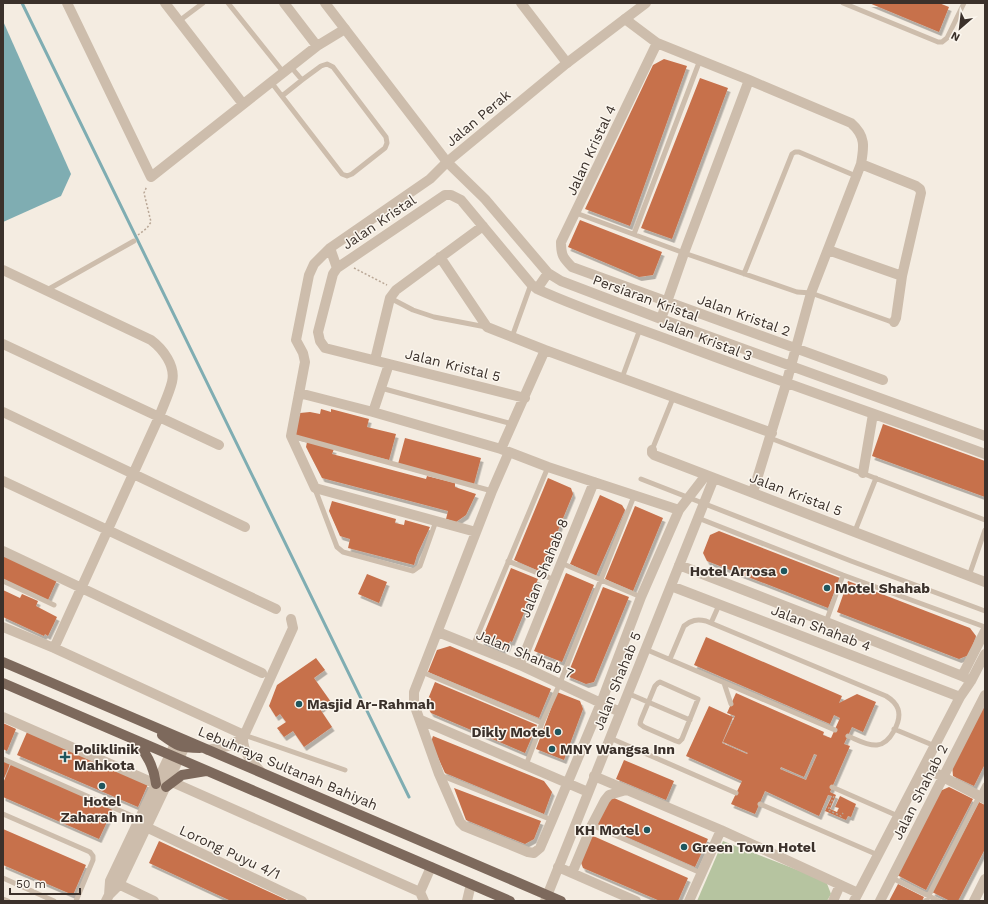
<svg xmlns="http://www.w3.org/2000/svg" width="988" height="904" font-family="'Work Sans',sans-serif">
<defs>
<filter id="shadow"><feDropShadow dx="2.5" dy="4" stdDeviation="0" flood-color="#0004"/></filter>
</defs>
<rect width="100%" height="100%" fill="#f4ece1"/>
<path fill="#b6c4a0" d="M723,841L826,881L831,894L827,901H697Z"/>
<path fill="#7fadb2" d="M3,21L71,174L61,196L3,222Z"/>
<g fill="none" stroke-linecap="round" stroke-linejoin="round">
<path stroke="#7fadb2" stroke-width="3" d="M22,3L409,797"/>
</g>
<path fill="#c7714c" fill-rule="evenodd" filter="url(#shadow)" d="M869,3H939L949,7L939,32Z
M664,59L687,66L630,226L585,209L653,65Z
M700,78L728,88L672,239L641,228Z
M580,220L662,252L653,275L639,277L568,247Z
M321,409L331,412V409L369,419L367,427L396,434L389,460L294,436L300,413L310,412L320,414Z
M883,424L985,461V497L872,456Z
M405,438L481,458L474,484L398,464Z
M307,442L334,449L332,454L426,479L427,476L455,483V487L476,494L466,515L456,522L446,519L448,511L322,478L306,447Z
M548,478L571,488L573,494L541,572L514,560Z
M600,495L622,505L625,510L596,576L570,564Z
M332,501L396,519L395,523L404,525L405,520L430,527L417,555L414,565L348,548L350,539L340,536L329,511Z
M635,506L663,518L633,591L605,579Z
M719,531L840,578L828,608L707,561L703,553L710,535Z
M3,555L57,580L48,600L3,579Z
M511,568L538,579L512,642L510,641L507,648L502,650L481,641Z
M566,573L594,585L562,662L534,651Z
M367,574L387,582L379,603L358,594Z
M848,581L970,628L976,636L969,655L959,659L837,612Z
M603,587L629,597L594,682L586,684L567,676Z
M3,590L20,598L22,594L38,601L36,606L57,617L48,636L45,634L44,636L3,617Z
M706,637L842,696L839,703L857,694L876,702L863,732L852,727L844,744L850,746L830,792L836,795L830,809L837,812L839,808L835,807L840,796L856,804L851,817L848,816L846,820L825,811L832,796L828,795L819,816L765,791L755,814L731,804L742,781L686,756L709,706L733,717L722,743L747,754L748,753L723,742L735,716L727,713L736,693L824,732L823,735L831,738L840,718L834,715L830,724L694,665ZM814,754L817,755L806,780L780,769L781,767L804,777Z
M450,646L551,689L539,718L428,672L437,650Z
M316,658L325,670L314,678L331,702L320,709L332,727L304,747L293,731L284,737L277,728L286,722L280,714L276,717L269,706L277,685Z
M435,682L537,725L525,753L431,713L426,704Z
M557,692L580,701L583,709L564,760L536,749Z
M985,701V764L974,786L953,776L952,765Z
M3,723L16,729L7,751L3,749Z
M27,732L148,784L138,807L17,755Z
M433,736L544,781L552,792L544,814L445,773L431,742Z
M3,760L10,764L3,781Z
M624,760L674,781L666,800L616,779Z
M11,764L113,809L99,839L3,797V783Z
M949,787L973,799L926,890L897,875L940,791Z
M454,788L541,821L534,839L525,844L466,820Z
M614,798L708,839L695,867L597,824L606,802Z
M979,802L985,805V849L958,901H950L932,892Z
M3,829L86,865L73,895L3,865Z
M591,835L688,878L678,901H660L583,868L580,860Z
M159,841L289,901H231L149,863Z
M898,884L924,897L922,901H889Z"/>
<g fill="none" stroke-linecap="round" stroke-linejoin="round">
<path stroke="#b9a796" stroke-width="1.5" stroke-dasharray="2 2" stroke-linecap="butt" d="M138,235L147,228L151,222L144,193L147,186
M354,268L387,285
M834,796L828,810L841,816L843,813"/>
<path stroke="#cdbdac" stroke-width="5" d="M228,3L284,73
M843,3L938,42H942L947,38L964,3
M179,21L203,3
M271,82L342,174L347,176L352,174L385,148L387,143L386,137L333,67L327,64L321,66L302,80L291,67
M282,96L302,80
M576,213L684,253L797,292L811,293L889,321L894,322
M634,234L700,60
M744,274L792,154L795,152H799L856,176
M47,290L134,241
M390,298L413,310L434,317L486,327
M512,337L531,284
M622,378L640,329
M381,388L512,424
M292,436L492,491
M770,438L985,520
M652,450L673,398
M641,479L851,561L985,611
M315,489L337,547L343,552L413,571L420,566L436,521
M698,518L843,575L985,627
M855,531L876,478
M508,561L555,580
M561,563L641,597
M969,576L985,530
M3,581L54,605
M826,622L843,575
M711,623L719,605
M473,646L548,467
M645,649L835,730
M670,659L684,626C691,620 697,619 706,621L886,696C891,699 896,703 898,709C902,721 890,744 877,745C867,746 856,739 848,736
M422,672L542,723
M660,682L698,699L682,739L679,742L676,741L644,727L640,724L641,720L655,686L658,683Z
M724,683L731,704
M627,693L690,720
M894,729L935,746
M244,735L345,770
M610,738L736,793
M3,759L139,819
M526,765L542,723L560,683L634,496
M440,775L552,820
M832,787L898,816
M760,804L878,855
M3,814L90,852L93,856V860L76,901
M592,825L701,873
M3,878L54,901
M892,878L939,901
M3,899L8,901
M926,901L985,785"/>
<path stroke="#cdbdac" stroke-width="10" d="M67,3L151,177L317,46L345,29
M165,3L243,104
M284,3L317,46
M521,3L567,63
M625,19L657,43L749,80L851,123C866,136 864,147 861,164L811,293L786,384L753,492
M657,43L561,242C561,255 563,258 572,267L883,380
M861,164L916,186L920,189L921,193L902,276L896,318L894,322
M330,248L337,268
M828,250L902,276
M440,257L487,327L545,350L772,433
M3,270L151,340C163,349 176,366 172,382C169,394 163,406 159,417L54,648
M537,289L548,273
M661,319L684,253L749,80
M3,344L219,445
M375,360L390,298L396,290L483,226
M299,393L373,412L501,449L548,467L679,510
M525,398L325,348L320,341L318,332L333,274L337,268L445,195H451L461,200L531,284L537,289C581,309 629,325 675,342C778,381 882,416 985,454
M3,412L245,527
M373,412L389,364
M501,449L545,350
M652,450V453L654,455L985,582
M509,452L492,491L414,692V704L439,774L460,822L464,826L528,852L534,853L540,848L552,820L601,703L641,597L679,510L706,475
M863,473L873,414
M3,481L276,609
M476,532L315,488L291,436L305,362L303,353L296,340L309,275L314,264L330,248L430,179L447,162L485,199L548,273L561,281L661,319L985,436
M3,551L262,673
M679,565L826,622L962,676L971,681
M671,586L960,697
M3,627L54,648L244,735
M438,632L520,665L620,712
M520,665L594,482
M962,676L985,631
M3,717L156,784
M421,720L588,792
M208,750L228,746L243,738
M924,767L985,799
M261,772C252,762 243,753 243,738L293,628L291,619
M594,776L721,830L858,893
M172,782L420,892L424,901
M146,827L302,901
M558,867L636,901
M572,873L592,825L605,800L609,795L626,790
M114,882L154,901
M420,892L431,867
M109,895L110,881L175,744
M106,901L109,895L119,885L184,748
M467,901L471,884
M545,901L714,478
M689,901L721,830
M833,901L840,885
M854,901L960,697L971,681L985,654
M880,901L985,695
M974,901L985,879"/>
<path stroke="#cdbdac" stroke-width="10" d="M325,3L447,162L567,63L646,3"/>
<path stroke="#7d695c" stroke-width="10" d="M3,662L561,901
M3,683L510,901
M162,735C177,746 180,748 200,748
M137,743C148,755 154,768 156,784
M166,787L182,775L206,771"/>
</g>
<g fill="#1f565d" stroke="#fbf6ee" stroke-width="1.5">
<circle cx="784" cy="571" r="4"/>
<circle cx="827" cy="588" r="4"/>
<circle cx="299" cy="704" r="4"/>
<circle cx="558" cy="732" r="4"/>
<circle cx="552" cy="749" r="4"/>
<path d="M63 751h4v4h4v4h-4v4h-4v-4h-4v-4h4z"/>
<circle cx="102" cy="786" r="4"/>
<circle cx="647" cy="830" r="4"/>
<circle cx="684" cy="847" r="4"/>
</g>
<g text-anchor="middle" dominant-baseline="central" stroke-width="3" stroke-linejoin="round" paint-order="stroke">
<g font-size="14" fill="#3b312b" stroke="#fbf6ee">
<text transform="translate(478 118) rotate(-40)">Jalan Perak</text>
<text transform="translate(591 150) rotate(-65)">Jalan Kristal 4</text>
<text transform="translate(379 222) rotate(-34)">Jalan Kristal</text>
<text transform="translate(646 298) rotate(20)">Persiaran Kristal</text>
<text transform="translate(744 315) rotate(20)">Jalan Kristal 2</text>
<text transform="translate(706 339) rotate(21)">Jalan Kristal 3</text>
<text transform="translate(453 365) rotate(14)">Jalan Kristal 5</text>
<text transform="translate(796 494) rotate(21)">Jalan Kristal 5</text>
<text transform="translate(544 568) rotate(-68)">Jalan Shahab 8</text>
<text transform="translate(821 628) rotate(21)">Jalan Shahab 4</text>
<text transform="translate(525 654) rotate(23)">Jalan Shahab 7</text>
<text transform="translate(617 681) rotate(-68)">Jalan Shahab 5</text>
<text transform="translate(288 768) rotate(23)">Lebuhraya Sultanah Bahiyah</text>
<text transform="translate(920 792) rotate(-63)">Jalan Shahab 2</text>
<text transform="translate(230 852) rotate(25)">Lorong Puyu 4/1</text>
</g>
<g font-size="14" font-weight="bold" fill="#3b312b" stroke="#fbf6ee" text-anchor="start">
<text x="776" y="571" text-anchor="end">Hotel Arrosa</text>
<text x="835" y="588">Motel Shahab</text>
<text x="307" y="704">Masjid Ar-Rahmah</text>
<text x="550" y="732" text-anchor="end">Dikly Motel</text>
<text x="74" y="749">Poliklinik<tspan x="74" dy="16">Mahkota</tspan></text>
<text x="560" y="749">MNY Wangsa Inn</text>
<text x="102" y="801" text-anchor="middle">Hotel<tspan x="102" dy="16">Zaharah Inn</tspan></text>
<text x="639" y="830" text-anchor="end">KH Motel</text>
<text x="692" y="847">Green Town Hotel</text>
</g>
</g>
<rect width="988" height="904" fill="none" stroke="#3b312b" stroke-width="8"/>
<g transform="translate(960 28) rotate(208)" stroke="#fbf6ee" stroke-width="3" paint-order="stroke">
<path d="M0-3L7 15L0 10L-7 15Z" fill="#3b312b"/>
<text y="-6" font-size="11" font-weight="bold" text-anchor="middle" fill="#3b312b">N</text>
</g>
<path d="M10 888v6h70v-6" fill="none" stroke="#3b312b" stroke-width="2"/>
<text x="16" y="888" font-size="12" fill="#3b312b" stroke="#fbf6ee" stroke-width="3" paint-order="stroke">50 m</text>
</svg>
